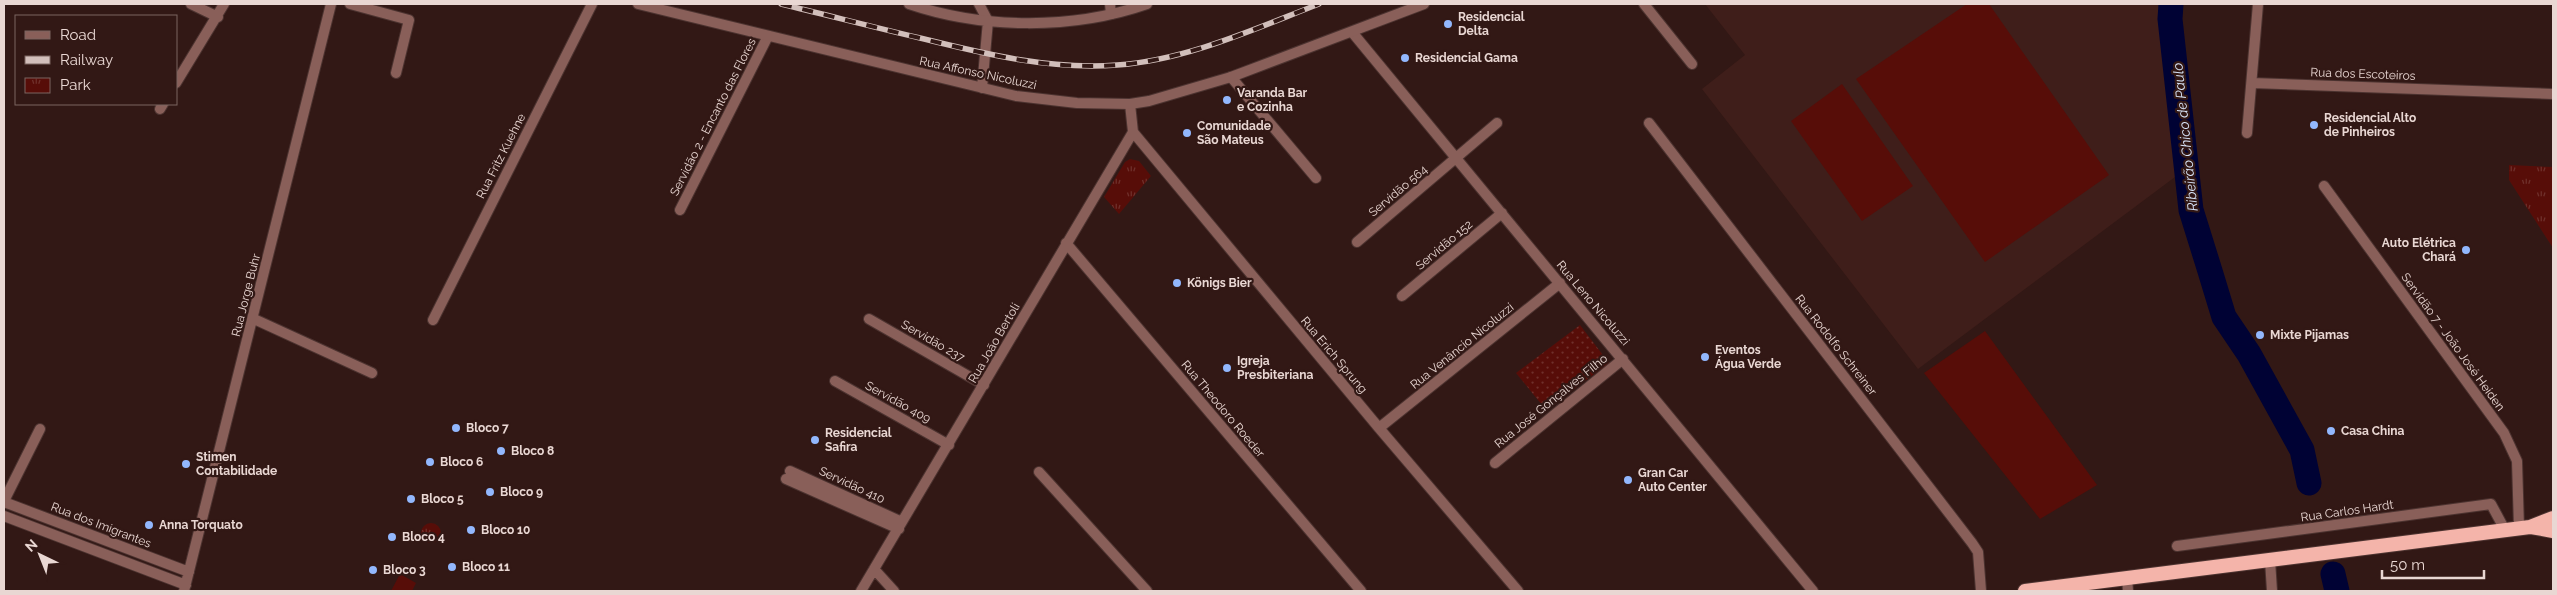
<svg xmlns="http://www.w3.org/2000/svg" width="2557" height="595" font-family="Raleway,sans-serif">
<defs>
<pattern id="grass-dots" width="8" height="8" patternUnits="userSpaceOnUse" patternTransform="scale(1.25)"><rect width="8" height="8" fill="#570d08"/><path d="M2 2h.1M6 6h.1" fill="none" stroke="#6f302b" stroke-width="1.8" stroke-linecap="round"/></pattern>
<pattern id="park-tufts" width="24" height="20" patternUnits="userSpaceOnUse" patternTransform="scale(1.25)"><rect width="24" height="20" fill="#570d08"/><path d="M3 7l-1-3M5 7V3M7 7l1-3M15 17l-1-3M17 17v-4M19 17l1-3" fill="none" stroke="#6f302b"/></pattern>
</defs>
<rect width="100%" height="100%" fill="#321815"/>
<path fill="#3f1e1a" d="M1705,4H2165L2167,62L2179,174L1918,369L1702,89L1745,55Z"/>
<path fill="url(#grass-dots)" d="M1580,325L1609,363L1546,410L1516,373Z"/>
<path fill="url(#park-tufts)" d="M1130,159L1139,161L1151,176L1119,214L1104,197L1125,162Z
M2509,165L2553,167V248L2509,180Z
M421 533a10 10 0 1 1 20 0a10 10 0 1 1-20 0Z"/>
<path fill="#570d08" d="M1967,4H1989L2109,175L1985,262L1856,79Z
M1842,84L1913,186L1862,221L1791,121Z
M1985,331L2097,485L2040,519L1924,373Z
M400,574L416,583L412,591H391Z"/>
<g fill="none" stroke-linecap="round" stroke-linejoin="round">
<path stroke="#000234" stroke-width="25" d="M2171,4L2170,19L2191,210L2210,271L2224,317L2249,354L2302,450L2309,483
M2333,574L2337,591"/>
<g stroke="#4c3330" stroke-width="12">
<path id="minor" d="M191,4L218,17
M350,4L409,20L396,73
M979,4L988,21
M1110,4L1111,14
M1644,4L1692,64
M1352,32L1813,591
M1231,77L1316,178
M176,83L224,4
M2252,83L2553,94
M160,109L163,104
M1649,123L1972,543L1978,552L1981,591
M1133,132L1379,428L1518,591
M2247,133L2258,4
M2324,186L2504,433L2517,461L2519,528
M680,210L768,36
M1357,242L1497,123
M1066,243L1361,591
M1402,296L1502,213
M254,319L372,373
M869,319L984,385
M433,320L592,4
M835,381L949,445
M1379,428L1560,283
M1495,463L1623,359
M790,471L902,522
M1039,472L1147,591
M786,479L899,529
M4,501L40,429
M4,502L189,572
M4,516L186,585
M2177,546L2491,504L2505,530
M2270,560L2272,591
M874,569L894,591
M2127,578L2128,591
M184,591L331,4
M861,591L1133,132L1130,104"/>
</g>
<g stroke="#4c3330" stroke-width="12">
<path id="tertiary" d="M638,4L1016,96L1077,103L1130,104L1149,101L1231,77L1424,4
M909,4C983,29 1072,30 1147,4
M982,88L988,21"/>
</g>
<g stroke="#4c3330" stroke-width="16">
<path id="trunk" d="M2531,527L2553,531
M2025,591L2530,527L2553,518"/>
</g>
<use href="#minor" stroke="#895f59" stroke-width="10"/>
<use href="#tertiary" stroke="#895f59" stroke-width="10"/>
<use href="#trunk" stroke="#f4b4aa" stroke-width="14"/>
<g stroke="#d2bfbb" stroke-width="5.5">
<path id="rail" d="M781,4C827,15 873,27 920,38C985,54 1049,70 1117,65C1187,60 1254,29 1319,4"/>
</g>
<use href="#rail" stroke="#321815" stroke-width="4" stroke-dasharray="11" stroke-linecap="butt"/>
</g>
<g fill="#92b7fd" stroke="#321815" stroke-width="2">
<circle cx="1448" cy="24" r="5"/>
<circle cx="1405" cy="58" r="5"/>
<circle cx="1227" cy="100" r="5"/>
<circle cx="2314" cy="125" r="5"/>
<circle cx="1187" cy="133" r="5"/>
<circle cx="2466" cy="250" r="5"/>
<circle cx="1177" cy="283" r="5"/>
<circle cx="2260" cy="335" r="5"/>
<circle cx="1705" cy="357" r="5"/>
<circle cx="1227" cy="368" r="5"/>
<circle cx="456" cy="428" r="5"/>
<circle cx="2331" cy="431" r="5"/>
<circle cx="815" cy="440" r="5"/>
<circle cx="501" cy="451" r="5"/>
<circle cx="430" cy="462" r="5"/>
<circle cx="186" cy="464" r="5"/>
<circle cx="1628" cy="480" r="5"/>
<circle cx="490" cy="492" r="5"/>
<circle cx="411" cy="499" r="5"/>
<circle cx="149" cy="525" r="5"/>
<circle cx="471" cy="530" r="5"/>
<circle cx="392" cy="537" r="5"/>
<circle cx="452" cy="567" r="5"/>
<circle cx="373" cy="570" r="5"/>
</g>
<g text-anchor="middle" dominant-baseline="central" stroke-width="4.5" stroke-linejoin="round" paint-order="stroke">
<g font-size="12" font-weight="bold" fill="#e9d7d3" stroke="#321815" text-anchor="start">
<text x="1458" y="17">Residencial<tspan x="1458" dy="14">Delta</tspan></text>
<text x="1415" y="58">Residencial Gama</text>
<text x="1237" y="93">Varanda Bar<tspan x="1237" dy="14">e Cozinha</tspan></text>
<text x="2324" y="118">Residencial Alto<tspan x="2324" dy="14">de Pinheiros</tspan></text>
<text x="1197" y="126">Comunidade<tspan x="1197" dy="14">São Mateus</tspan></text>
<text x="2456" y="243" text-anchor="end">Auto Elétrica<tspan x="2456" dy="14">Chará</tspan></text>
<text x="1187" y="283">Königs Bier</text>
<text x="2270" y="335">Mixte Pijamas</text>
<text x="1715" y="350">Eventos<tspan x="1715" dy="14">Água Verde</tspan></text>
<text x="1237" y="361">Igreja<tspan x="1237" dy="14">Presbiteriana</tspan></text>
<text x="466" y="428">Bloco 7</text>
<text x="2341" y="431">Casa China</text>
<text x="825" y="433">Residencial<tspan x="825" dy="14">Safira</tspan></text>
<text x="511" y="451">Bloco 8</text>
<text x="196" y="457">Stimen<tspan x="196" dy="14">Contabilidade</tspan></text>
<text x="440" y="462">Bloco 6</text>
<text x="1638" y="473">Gran Car<tspan x="1638" dy="14">Auto Center</tspan></text>
<text x="500" y="492">Bloco 9</text>
<text x="421" y="499">Bloco 5</text>
<text x="159" y="525">Anna Torquato</text>
<text x="481" y="530">Bloco 10</text>
<text x="402" y="537">Bloco 4</text>
<text x="462" y="567">Bloco 11</text>
<text x="383" y="570">Bloco 3</text>
</g>
<g font-size="12" fill="#e9d7d3" stroke="#321815">
<text transform="translate(978 73) rotate(12)">Rua Affonso Nicoluzzi</text>
<text transform="translate(2363 74) rotate(2)">Rua dos Escoteiros</text>
<text transform="translate(713 117) rotate(-63)">Servidão 2 - Encanto das Flores</text>
<text transform="translate(501 156) rotate(-63)">Rua Fritz Kuehne</text>
<text transform="translate(1398 191) rotate(-40)">Servidão 564</text>
<text transform="translate(1444 245) rotate(-40)">Servidão 152</text>
<text transform="translate(246 295) rotate(-76)">Rua Jorge Buhr</text>
<text transform="translate(1593 303) rotate(50)">Rua Leno Nicoluzzi</text>
<text transform="translate(933 341) rotate(30)">Servidão 237</text>
<text transform="translate(2453 342) rotate(54)">Servidão 7 - João José Heiden</text>
<text transform="translate(994 343) rotate(-60)">Rua João Bertoli</text>
<text transform="translate(1836 345) rotate(52)">Rua Rodolfo Schreiner</text>
<text transform="translate(1462 346) rotate(-39)">Rua Venâncio Nicoluzzi</text>
<text transform="translate(1334 355) rotate(50)">Rua Erich Sprung</text>
<text transform="translate(1551 401) rotate(-39)">Rua José Gonçalves Filho</text>
<text transform="translate(898 402) rotate(29)">Servidão 409</text>
<text transform="translate(1223 409) rotate(50)">Rua Theodoro Roeder</text>
<text transform="translate(852 485) rotate(25)">Servidão 410</text>
<text transform="translate(2347 511) rotate(-8)">Rua Carlos Hardt</text>
<text transform="translate(101 525) rotate(21)">Rua dos Imigrantes</text>
</g>
<g font-size="14" font-style="italic" fill="#d8e4f9" stroke="#321815">
<text transform="translate(2185 137) rotate(-96)">Ribeirão Chico de Paulo</text>
</g>
</g>
<rect width="2557" height="595" fill="none" stroke="#e9d7d3" stroke-width="10"/>
<rect x="15" y="15" width="162" height="90" fill="#321815" stroke="#7b6461"/>
<rect x="25" y="31" width="25" height="8" fill="#895f59" stroke="#7b6461"/>
<text x="60" y="40" font-size="15" fill="#e9d7d3">Road</text>
<rect x="25" y="56" width="25" height="8" fill="#d2bfbb" stroke="#7b6461"/>
<text x="60" y="65" font-size="15" fill="#e9d7d3">Railway</text>
<rect x="25" y="78" width="25" height="15" fill="url(#park-tufts)" stroke="#7b6461"/>
<text x="60" y="90" font-size="15" fill="#e9d7d3">Park</text>
<g transform="translate(40 555) rotate(317)" stroke="#321815" stroke-width="4" paint-order="stroke">
<path d="M0-4L9 19L0 12L-9 19Z" fill="#e9d7d3"/>
<text y="-8" font-size="14" font-weight="bold" text-anchor="middle" fill="#e9d7d3">N</text>
</g>
<path d="M2382 570v8h102v-8" fill="none" stroke="#e9d7d3" stroke-width="2.5"/>
<text x="2390" y="570" font-size="15" fill="#e9d7d3" stroke="#321815" stroke-width="4" paint-order="stroke">50 m</text>
</svg>
